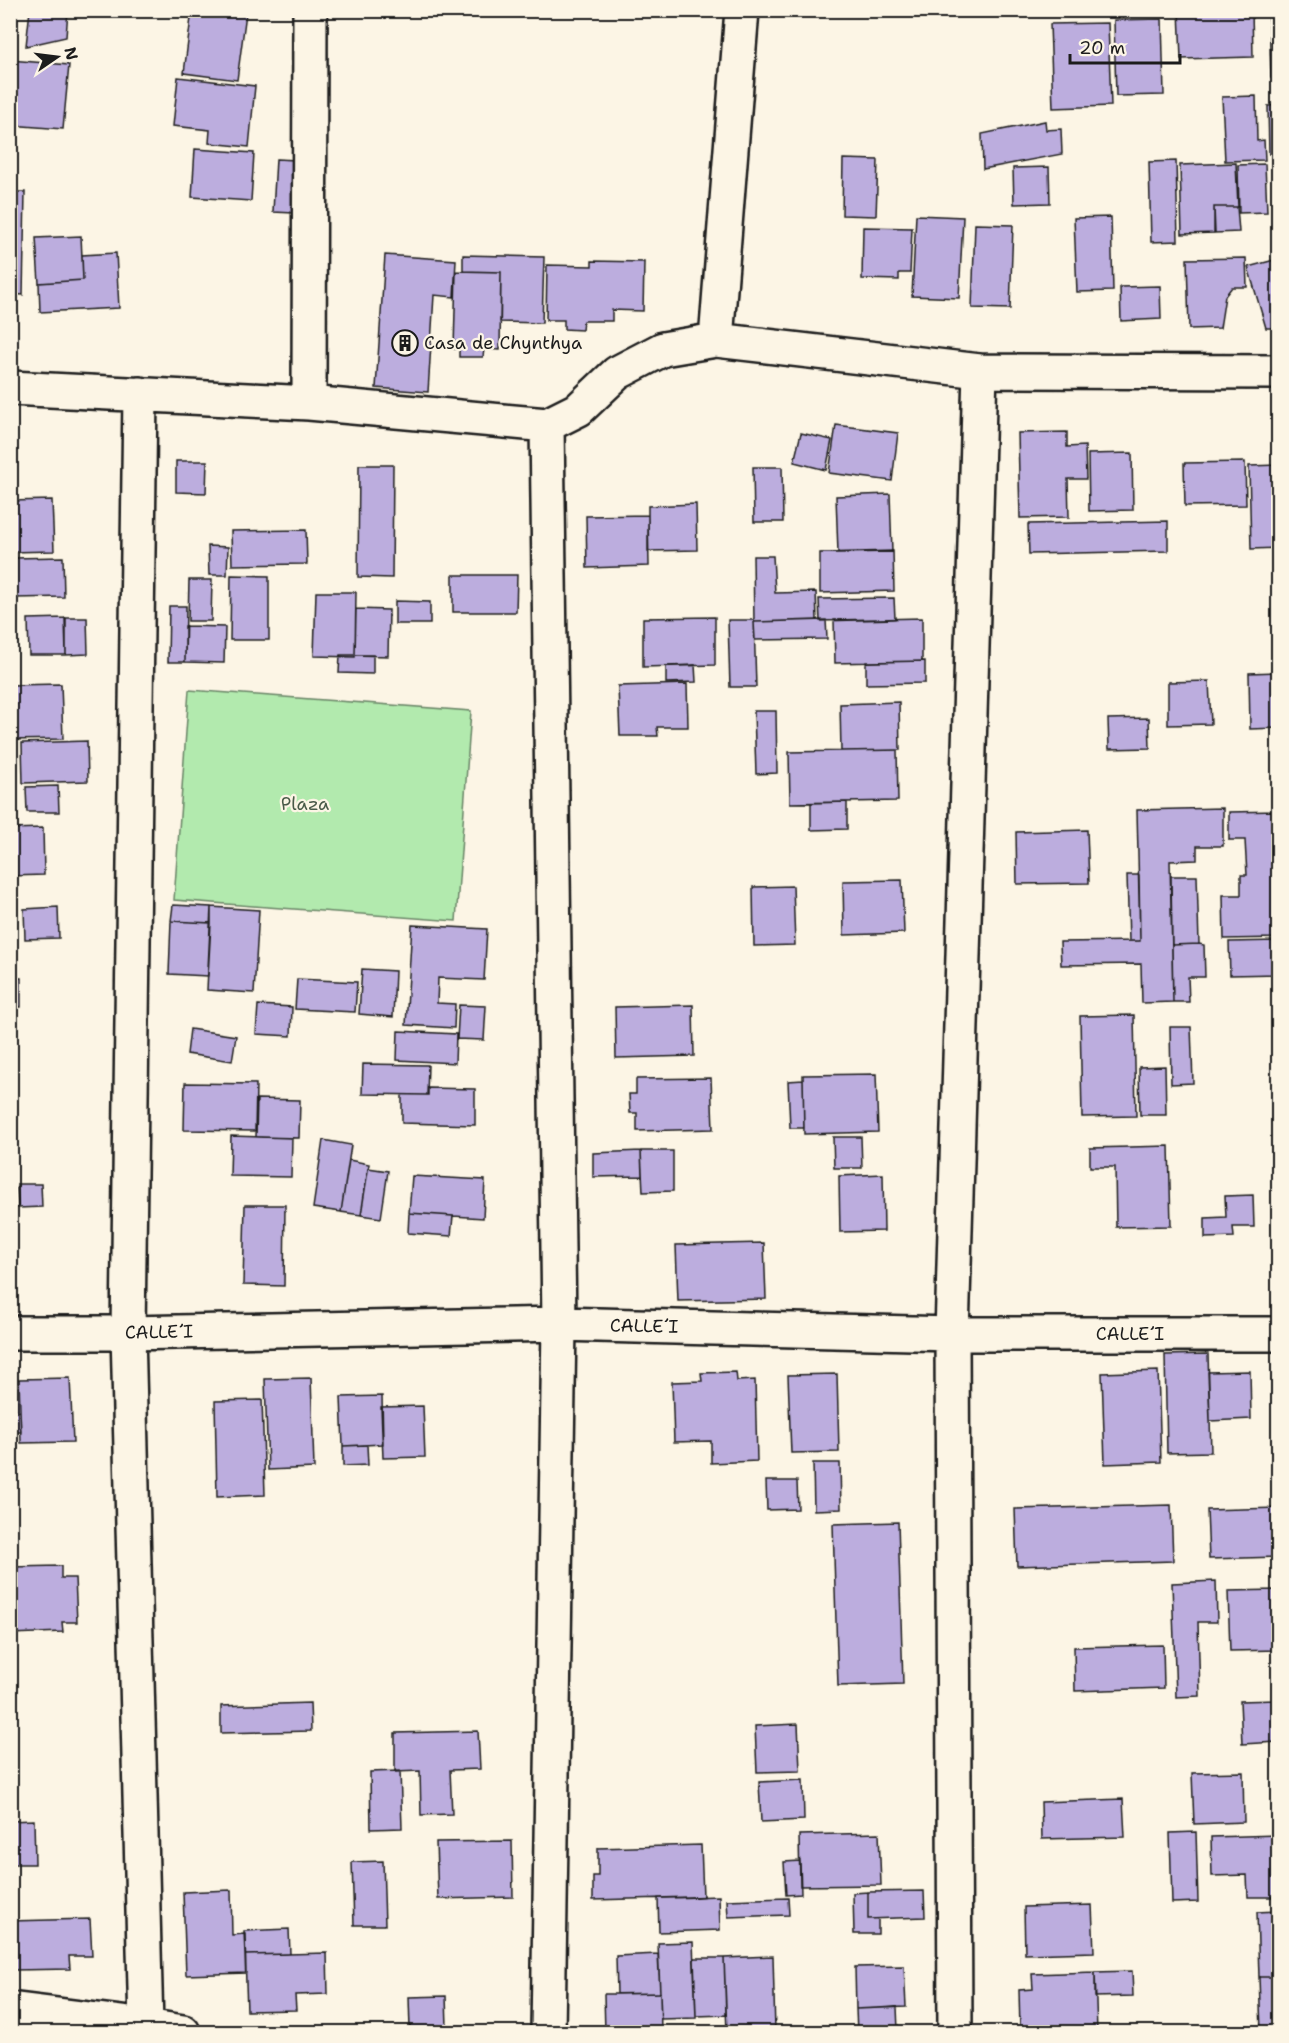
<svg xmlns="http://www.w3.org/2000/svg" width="1289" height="2043" font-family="'Shantell Sans',sans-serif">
<rect width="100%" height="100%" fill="#fcf5e5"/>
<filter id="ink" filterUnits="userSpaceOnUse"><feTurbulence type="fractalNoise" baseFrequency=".0167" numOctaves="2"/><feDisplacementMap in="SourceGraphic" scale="12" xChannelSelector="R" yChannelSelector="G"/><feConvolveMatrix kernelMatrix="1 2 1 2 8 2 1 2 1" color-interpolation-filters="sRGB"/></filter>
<g filter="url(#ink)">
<path fill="#b2eaae" stroke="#678365" stroke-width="1.5" d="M189,690L471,711L456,921L174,900Z"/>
<path fill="#bcadde" stroke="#1c1c1c" stroke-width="1.5" d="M30,10H68L66,37L26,46Z
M192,10H226L246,13L237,80L184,73Z
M1179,10H1252L1253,57L1181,59Z
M1269,10H1278V78H1271Z
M1162,19L1164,95L1116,96L1114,20Z
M1108,23L1111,106L1053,108L1050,24Z
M10,60L69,65L63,129L10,125Z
M178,77L255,86L249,147L209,143L210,130L173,126Z
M1256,96L1257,141L1264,140L1265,160L1225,161L1222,97Z
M1278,105V154H1269L1268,106Z
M1045,121L1046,130L1061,129L1062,154L983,169L982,134Z
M195,149L254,153L251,201L192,197Z
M276,159L296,160L294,213L273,212Z
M843,159L878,160L876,216L842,215Z
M1176,161L1178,241L1151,242L1149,162Z
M1236,163L1238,207H1214L1215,233L1182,234L1180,165Z
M1265,164L1267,212L1239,213L1238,165Z
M1049,167L1050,203L1014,204L1013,168Z
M10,192H25L23,295L10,294Z
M1214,207H1237L1239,232L1214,233Z
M916,215L963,217L959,298L912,296Z
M1111,217L1113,291L1077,292L1074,218Z
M975,224L1013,225L1010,309L972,308Z
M863,227L912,228L910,273H899V280L862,279Z
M81,236L83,280L39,283L36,238Z
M116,253L119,308L40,312L39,283L83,280L82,255Z
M385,255L456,260L454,297L434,295L428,392L376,388Z
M463,255L544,257L542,323L500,322L501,272L463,271Z
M1246,258L1247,287H1232L1225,296L1220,328L1189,329L1187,259Z
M1278,259V328H1266L1248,267Z
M592,261L644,262L643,311L612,310V321H583L582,330L564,329V320H546L547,265L592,266Z
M456,271L501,272L500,350L484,349L483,357H459V349H454Z
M1160,286L1161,319L1121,321L1120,287Z
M836,425L898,433L892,481L829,473Z
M1067,432V447L1085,446L1086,479H1068L1069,517L1020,518L1018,433Z
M801,433L832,440L826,470L794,462Z
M1132,453L1133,510L1089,511L1088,454Z
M176,461H207L206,493L176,492Z
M1245,462L1246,505L1185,506L1184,463Z
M359,465H393L392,578L358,577Z
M1278,465V548L1251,549L1249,466Z
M753,467H782L783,522H754Z
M890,494L892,552L838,553L836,496Z
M52,500L54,551L10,552V501Z
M696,504L697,550L648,551V506Z
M648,515L649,566L587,568L586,516Z
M1168,521V551L1029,554L1028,524Z
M306,530L307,564L232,565L231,531Z
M208,546L228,547L227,575H209Z
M893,551L894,591L820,593V553Z
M753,556H773L775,593L816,592L817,620L754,622Z
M63,557L64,597L15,598L14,558Z
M231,575L269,576V640H230Z
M453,575H517L516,612H453Z
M189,580H212L211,621H188Z
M316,592H356L355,657L314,656Z
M894,598L895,619L820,621L819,599Z
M395,601L430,602V624H395Z
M169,606H186L185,662H168Z
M356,609L389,610L388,656L355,655Z
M715,617V665L643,667V618Z
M65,618H87L88,654L66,655Z
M66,618V655H29L28,619Z
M922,618V661L835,663L834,620Z
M728,620H754L756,687H730Z
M826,620L827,639L755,640L754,622Z
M185,626L225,627L224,663L185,662Z
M340,655H373V674L339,673Z
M925,661V683L866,684V662Z
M695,665L696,682L666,683V666Z
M1278,672V728L1250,729L1249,673Z
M1209,681L1211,724L1168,725V682Z
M61,684L63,739L10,740V685Z
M687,684L688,727H657L658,736H620L618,686Z
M899,702L900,750L841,751L840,704Z
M754,711H776L777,773L756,774Z
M1149,718L1150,748L1109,749L1108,719Z
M87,741L88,781L23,783L22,743Z
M897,750L898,801L790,803L789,752Z
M58,786L59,812H27L26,787Z
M847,802V829L811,830V803Z
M1223,808V846H1197V860L1170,861L1173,1002L1142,1003L1141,964L1061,965L1060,942L1140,941L1137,810Z
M1278,811V938L1224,939L1223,895H1241V875H1247L1245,840H1229V812Z
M43,828L44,875L10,876V829Z
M1087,830L1089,883L1017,884L1016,832Z
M1127,875H1139L1140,941H1129Z
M1171,876H1197L1199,944L1172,945Z
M902,880L904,933L844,935L843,881Z
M793,886L795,945L754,946L753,887Z
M173,905L211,907V923L171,921Z
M58,907L59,938L25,939L24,909Z
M211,907L259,910L254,993L207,990Z
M171,921L211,923L208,976L169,974Z
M412,925L487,929L484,980L438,978L437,1003L455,1004L454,1028L406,1025Z
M1278,941V974L1230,975L1229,942Z
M1199,944L1204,945L1205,977H1188L1189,1002H1173L1172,945Z
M362,969L395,971L393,1017L359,1014Z
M10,978H21V1007H10Z
M297,979L357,982L355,1012L295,1009Z
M258,1005L292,1007L291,1036L256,1034Z
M459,1005L486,1006L484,1040L457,1039Z
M693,1005L694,1056L616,1058L615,1007Z
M1134,1015L1136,1116L1082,1117L1080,1016Z
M1170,1027H1191L1193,1083L1171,1084Z
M190,1029L236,1036L232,1061L187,1054Z
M398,1031L456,1034L455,1063L397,1060Z
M363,1064L428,1065L427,1095L362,1094Z
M1165,1066L1166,1115H1140L1139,1067Z
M876,1074L878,1132L804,1134L803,1075Z
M711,1078L713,1129L637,1131V1113H630L629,1094H636V1079Z
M803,1080L804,1128H790L788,1081Z
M185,1083L256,1084L255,1131L184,1130Z
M428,1088L475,1089V1125L402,1123V1095H428Z
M257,1099L300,1100L299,1138L256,1137Z
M231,1136L292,1138L291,1177L230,1176Z
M833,1137H861L862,1168H834Z
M323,1140L351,1145L341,1212L313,1208Z
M1169,1146L1171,1226L1116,1227L1115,1167H1090V1148Z
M641,1151L642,1176L593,1177V1153Z
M641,1151H673V1191L643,1192Z
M349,1160L369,1164L361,1215L341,1212Z
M368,1168L388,1171L381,1218L361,1215Z
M883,1174L884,1231L840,1232L839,1176Z
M412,1176L485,1180L483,1218L409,1213Z
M17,1184H41L42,1207L18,1208Z
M1253,1195L1254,1227H1233L1234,1237L1205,1238V1218L1226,1217L1225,1196Z
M245,1205H285L284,1286L243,1285Z
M409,1213L453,1216L451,1236L408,1233Z
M764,1243L766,1299L678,1301L676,1245Z
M1208,1354L1211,1452L1167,1453L1165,1355Z
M1158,1371L1161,1462L1105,1464L1102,1373Z
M1250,1371L1251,1419L1210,1421L1208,1372Z
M736,1372L737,1381L755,1380L757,1461L711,1463V1441L674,1442L672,1382L702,1381L701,1373Z
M837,1374L839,1452L791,1453L788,1375Z
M70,1378L73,1442L21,1443L19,1379Z
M311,1378L314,1468L268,1470L265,1379Z
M19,1379L20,1411L10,1412V1380Z
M382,1396L383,1444L343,1446L341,1397Z
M262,1400L265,1495L217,1497L215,1401Z
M423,1406L425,1457L383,1458L381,1407Z
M20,1411L21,1432H10V1412Z
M367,1445L368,1465L343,1466V1446Z
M813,1463H840L841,1509L814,1510Z
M766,1481H797L798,1509L767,1510Z
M1171,1505L1173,1561L1017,1566L1015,1509Z
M1278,1508V1557L1209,1559L1207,1510Z
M898,1522L903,1684L838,1686L833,1524Z
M61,1566V1578H75L77,1622H62L63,1632L10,1634V1567Z
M1216,1581L1217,1622H1198L1200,1696L1176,1697L1172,1583Z
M1278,1590V1650L1230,1651L1228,1591Z
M1163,1645L1164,1688L1075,1691L1074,1647Z
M1278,1700V1742L1242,1744L1240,1701Z
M310,1703L311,1731L221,1733V1706Z
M798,1724L800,1771L757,1772L755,1726Z
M478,1731L480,1769L450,1770L452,1814L421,1815L420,1771L395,1772V1733Z
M400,1771L402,1828L371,1829L370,1772Z
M1243,1772L1244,1822L1194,1824L1192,1773Z
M803,1780L804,1820L761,1822L759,1782Z
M1123,1799L1125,1837L1042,1839L1041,1802Z
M34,1820L35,1864H10V1821Z
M1196,1832L1198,1902L1172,1903L1170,1833Z
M879,1833L881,1885L800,1886L799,1835Z
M1278,1835V1897H1248L1247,1875L1212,1876L1211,1837Z
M512,1841L513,1897L438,1899L436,1842Z
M701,1845L703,1897L593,1900V1876H598V1848Z
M383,1861L385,1925H354L352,1862Z
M800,1861L801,1894L786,1895L784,1862Z
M231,1890L232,1935L245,1934L246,1973L186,1975L183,1892Z
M924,1891L925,1917L868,1919V1892Z
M868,1892V1919H878V1934H854L853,1893Z
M719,1896L720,1930L659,1932L658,1898Z
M788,1898L789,1915L728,1917L727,1900Z
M1092,1905L1094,1952L1025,1954L1024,1907Z
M1278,1911V1977H1259L1257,1912Z
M90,1919L92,1956H69L70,1969L14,1970V1958H10V1921Z
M289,1929L290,1954L245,1955L244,1931Z
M693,1942L696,2018L661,2019L658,1943Z
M327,1953L328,1994L295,1995L296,2010L247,2011L245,1955Z
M658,1954L660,1993L617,1994L616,1956Z
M773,1956L775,2032H727L724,1958Z
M694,1958H724L726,2015L696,2016Z
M904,1966L906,2007L856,2009L855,1967Z
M1132,1971L1133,1996L1095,1997V1972Z
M1095,1972L1097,2032H1034V2030H1020L1019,1990L1033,1989L1032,1974Z
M1259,1977H1278V2031H1261Z
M660,1993L661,2032H605L604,1994Z
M446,1996L447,2027L410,2029L409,1997Z
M897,2007L898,2031L857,2032L856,2009Z"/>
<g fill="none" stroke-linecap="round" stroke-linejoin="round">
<g stroke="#1c1c1c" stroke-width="38">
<path id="minor" d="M716,340L742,10
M10,388L309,403L547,425L579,409L617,373L663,349L716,340L980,371L1278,372
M140,394L128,1333L146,2026
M309,403L310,10
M547,425L559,1324L548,2032
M10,1333H128L559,1324L952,1334H1278
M10,2009L146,2026L183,2032
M955,2032L952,1334L980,371"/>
</g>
<use href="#minor" stroke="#fcf5e5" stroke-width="33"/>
</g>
</g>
<defs>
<g id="building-ring" transform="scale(1.35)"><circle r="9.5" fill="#fcf5e5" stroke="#1c1c1c" stroke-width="1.5"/><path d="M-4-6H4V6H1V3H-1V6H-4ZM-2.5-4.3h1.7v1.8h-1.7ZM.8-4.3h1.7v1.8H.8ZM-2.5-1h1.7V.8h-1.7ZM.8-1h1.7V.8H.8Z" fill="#1c1c1c"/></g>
</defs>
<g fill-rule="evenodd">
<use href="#building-ring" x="405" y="343"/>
</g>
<g text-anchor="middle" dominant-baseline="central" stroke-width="4.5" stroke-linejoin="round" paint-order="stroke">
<g font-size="18" fill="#1c1c1c" stroke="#fcf5e5" text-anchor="start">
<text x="424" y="343">Casa de Chynthya</text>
</g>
<g font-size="18" fill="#495a48" stroke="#fcf5e5">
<text x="305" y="804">Plaza</text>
</g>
<g font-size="18" fill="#1c1c1c" stroke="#fcf5e5">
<text transform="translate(644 1326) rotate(1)">CALLE´I</text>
<text transform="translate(159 1332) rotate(-1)">CALLE´I</text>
<text x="1130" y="1334">CALLE´I</text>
</g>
</g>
<rect width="1289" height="2043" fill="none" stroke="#fcf5e5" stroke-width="36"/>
<rect x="18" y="18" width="1253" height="2007" fill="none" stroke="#1c1c1c" stroke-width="2" filter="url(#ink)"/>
<g transform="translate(57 57) rotate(76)" stroke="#fcf5e5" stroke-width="4.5" paint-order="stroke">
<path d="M0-4.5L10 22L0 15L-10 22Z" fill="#1c1c1c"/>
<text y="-9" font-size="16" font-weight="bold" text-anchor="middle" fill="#1c1c1c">N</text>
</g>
<path d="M1070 54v9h110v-9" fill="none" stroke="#1c1c1c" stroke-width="3"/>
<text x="1079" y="54" font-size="18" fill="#1c1c1c" stroke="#fcf5e5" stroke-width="4.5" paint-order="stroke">20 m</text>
</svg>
